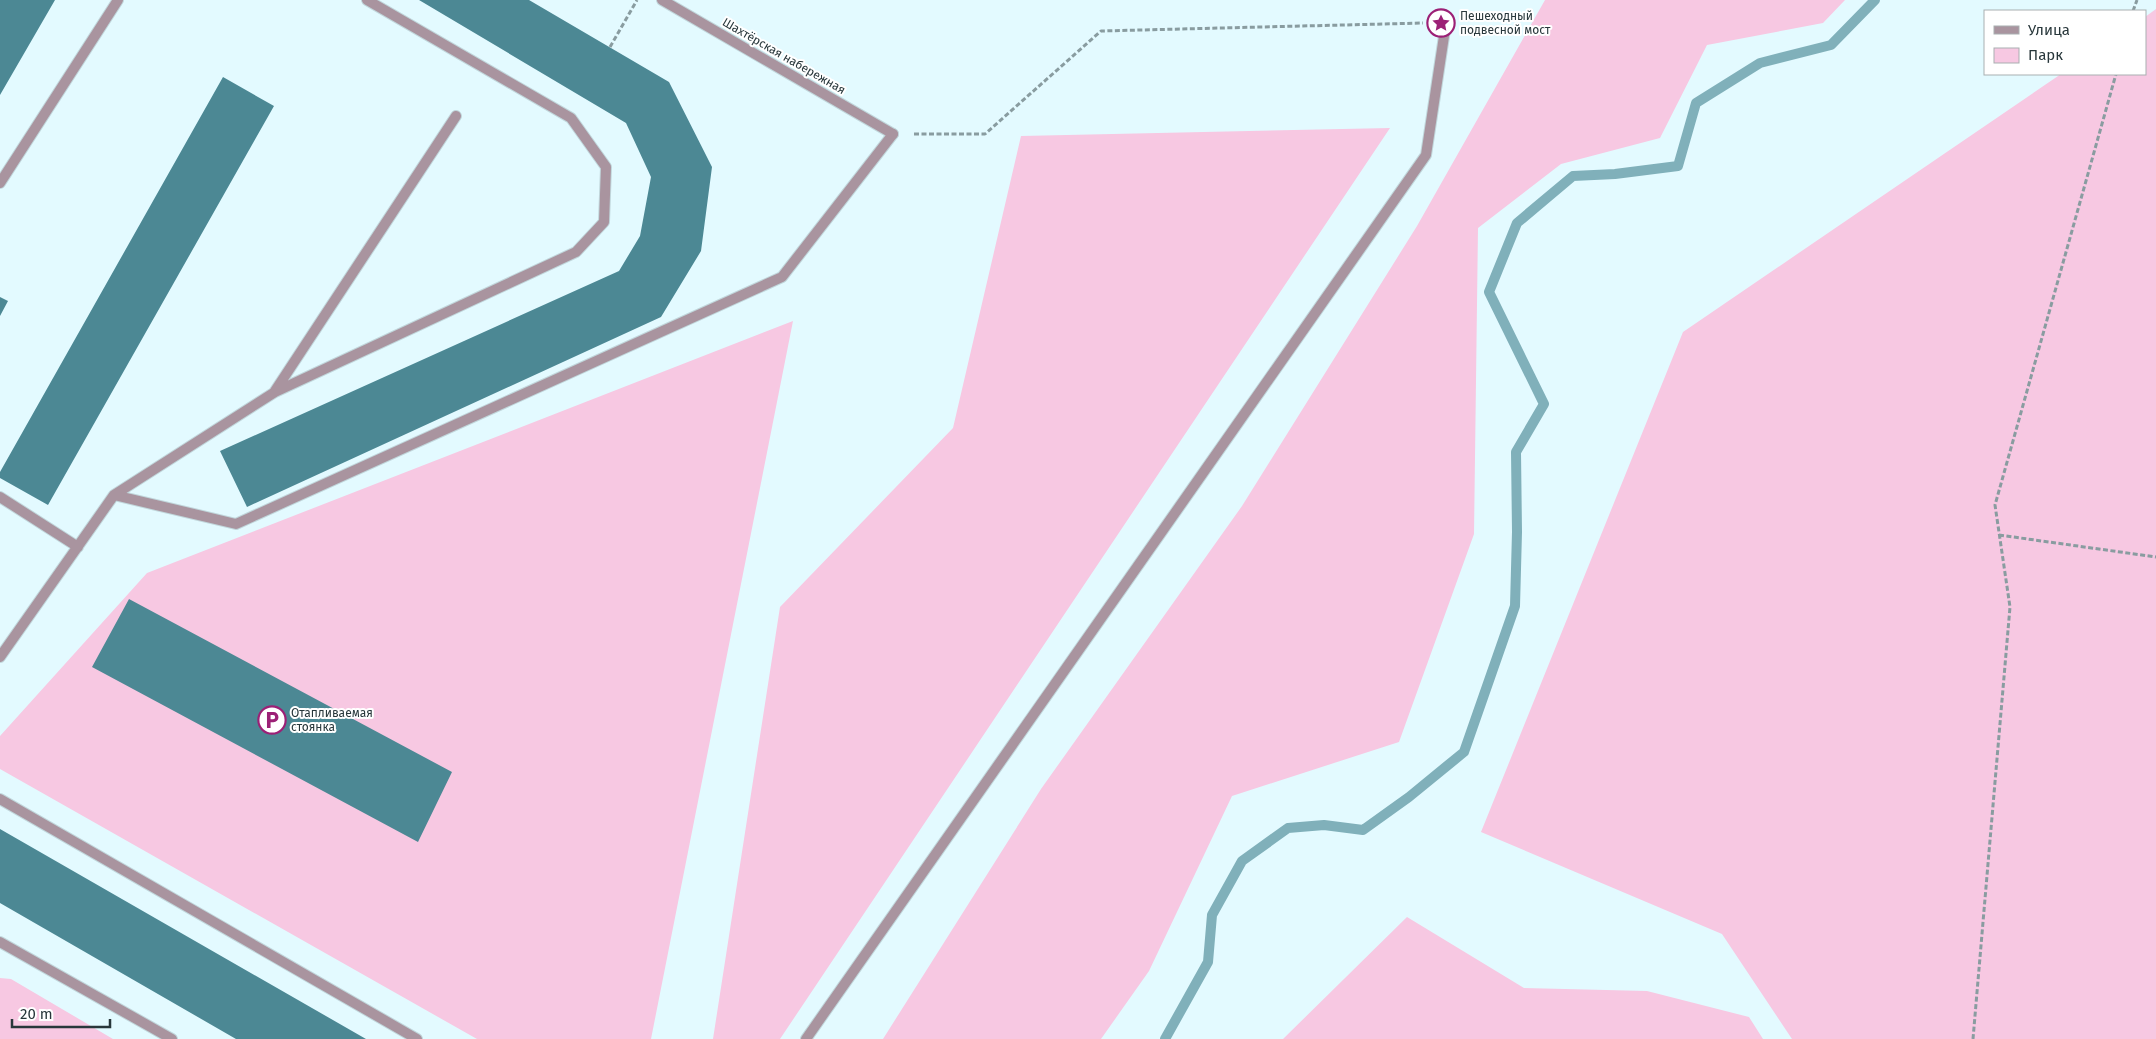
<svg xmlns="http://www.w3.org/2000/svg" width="2156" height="1039" font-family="'Fira Sans',sans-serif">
<rect width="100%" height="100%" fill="#e3faff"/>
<path fill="#f7c8e2" d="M1545,0H1845L1823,23L1707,45L1660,138L1561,164L1478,228L1474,534L1399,742L1232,796L1149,971L1101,1039H883L1041,789L1242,506L1417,226Z
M2156,9V1039H1792L1722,934L1481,832L1683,332L2061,74H2145V17Z
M1390,128L780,1039H713L780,607L953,428L1021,136Z
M793,321L651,1039H477L0,769V736L147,573Z
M1407,917L1524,988L1647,991L1749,1017L1763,1039H1283Z
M0,978L11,979L113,1039H0Z"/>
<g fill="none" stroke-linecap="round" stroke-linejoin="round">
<path stroke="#80b0ba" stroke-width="10" d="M1165,1039L1208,962L1212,915L1242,861L1288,828L1324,825L1363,830L1409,797L1464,752L1515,606L1517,532L1516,452L1544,404L1489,292L1517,223L1573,176L1615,174L1678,166L1696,103L1760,63L1831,45L1875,0"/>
</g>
<path fill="#4c8894" d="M0,0H55L0,95Z
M419,0H529L669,82L712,167L701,251L661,317L247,507L220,451L619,271L640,236L651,177L626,123Z
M223,77L274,106L48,505L0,478V472Z
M0,297L8,301L0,316Z
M129,599L452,772L418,842L92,667Z
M0,829L366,1039H236L0,903Z"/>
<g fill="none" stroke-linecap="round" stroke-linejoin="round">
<g stroke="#c1d7dc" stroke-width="12">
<path id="service" d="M0,183L118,0
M275,391L456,116
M114,495L236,524L782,277L893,134
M0,497L78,547
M0,657L114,495L275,392L576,252L604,222L606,167L571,118L367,0
M0,799L417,1039
M0,942L172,1039
M806,1039L1426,155L1446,23"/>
</g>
<g stroke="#c1d7dc" stroke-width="12">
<path id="tertiary" d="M662,0L893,134"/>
</g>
<path stroke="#899ca0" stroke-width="3" stroke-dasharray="5 2.5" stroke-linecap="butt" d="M2133,11L2137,0
M610,47L637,0
M914,134H985L1101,31L1423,23
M1999,535L2156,557
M1973,1039L2010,607L1995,505L2116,74"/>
<use href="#service" stroke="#a9949f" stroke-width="10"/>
<use href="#tertiary" stroke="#a9949f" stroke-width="10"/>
</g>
<defs>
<g id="sight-ring" transform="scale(1.4375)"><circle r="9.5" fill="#fff" stroke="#9c2076" stroke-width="1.5"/><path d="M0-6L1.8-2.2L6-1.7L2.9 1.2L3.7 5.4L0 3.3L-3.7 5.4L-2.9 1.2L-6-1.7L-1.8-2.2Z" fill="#9c2076"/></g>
<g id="parking-ring" transform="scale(1.4375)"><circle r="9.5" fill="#fff" stroke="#9c2076" stroke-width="1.5"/><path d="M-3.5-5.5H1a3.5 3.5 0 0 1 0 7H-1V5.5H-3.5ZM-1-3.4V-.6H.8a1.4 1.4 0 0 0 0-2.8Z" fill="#9c2076"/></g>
</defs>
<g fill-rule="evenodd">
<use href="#sight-ring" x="1441" y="23"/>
<use href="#parking-ring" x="272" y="720"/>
</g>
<g text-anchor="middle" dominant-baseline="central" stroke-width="4" stroke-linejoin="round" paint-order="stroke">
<g font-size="12" fill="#28373b" stroke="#fff" text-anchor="start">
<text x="1460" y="16">Пешеходный<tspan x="1460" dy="14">подвесной мост</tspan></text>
<text x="291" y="713">Отапливаемая<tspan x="291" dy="14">стоянка</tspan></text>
</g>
<g font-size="12" fill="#28373b" stroke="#fff">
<text transform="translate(784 56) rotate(30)">Шахтёрская набережная</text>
</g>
</g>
<rect x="1984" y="10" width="162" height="65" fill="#ffffff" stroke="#a9afb1"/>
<rect x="1994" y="26" width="25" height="8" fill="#a9949f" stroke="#a9afb1"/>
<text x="2028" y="35" font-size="15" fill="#28373b">Улица</text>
<rect x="1994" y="48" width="25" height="15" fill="#f7c8e2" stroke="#a9afb1"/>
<text x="2028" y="60" font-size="15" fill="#28373b">Парк</text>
<path d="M12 1019v8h98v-8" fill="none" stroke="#28373b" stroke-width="2.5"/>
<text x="20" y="1019" font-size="15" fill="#28373b" stroke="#ffffff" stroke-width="4" paint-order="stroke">20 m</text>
</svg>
